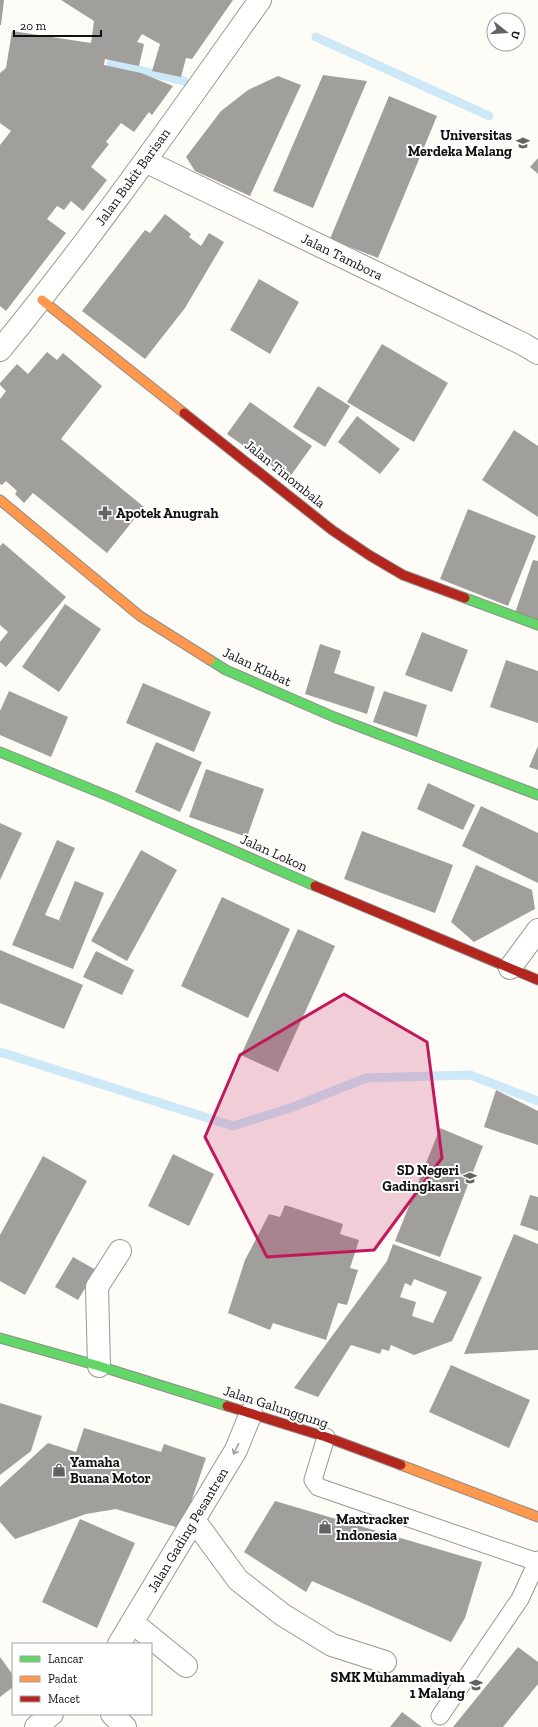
<svg xmlns="http://www.w3.org/2000/svg" width="538" height="1727" font-family="'Zilla Slab',serif">
<rect width="100%" height="100%" fill="#fdfcf7"/>
<g fill="none" stroke-linecap="round" stroke-linejoin="round">
<path stroke="#cde8f7" stroke-width="9" d="M316,37L489,116
M111,63L184,81
M0,1052L233,1126L293,1107L366,1078L470,1075L538,1101"/>
</g>
<path fill="#a19f9c" fill-rule="evenodd" d="M0,0H4L1,25H0Z
M61,0H233L192,59L186,58L181,77L152,71L160,44L142,34L137,42L144,44L139,66L105,59L104,65L141,73L173,86L152,115L149,112L134,132L121,123L106,142L109,144L91,167L107,180L83,211L71,201L64,210L57,206L47,219L66,233L6,311L0,306V145L11,131L0,123V73L6,68L12,31L91,43L94,21Z
M323,75L367,81L313,208L273,191Z
M278,76L301,85L250,196L195,171L186,157L221,111L248,90Z
M389,96L437,116L378,258L330,239Z
M538,158V174L530,167Z
M165,214L191,234L189,237L201,246L209,233L224,242L185,308L145,359L82,311L145,230L150,233Z
M259,279L299,302L270,354L230,330Z
M382,344L448,383L414,442L347,402Z
M47,352L57,360L63,353L102,386L61,439L144,507L107,553L33,493L24,503L15,494L17,491L6,481L2,485L0,484V399L6,391L0,385V383L17,364L28,374Z
M318,386L350,406L325,447L293,427Z
M250,402L312,446L289,478L227,434Z
M357,416L400,449L380,474L338,442Z
M514,430L538,446V517L482,480Z
M468,509L536,536L508,606L440,579Z
M3,543L66,597L6,667L0,662V642L8,632L0,625V546Z
M533,560L538,561V621L515,613Z
M65,604L101,629L59,692L22,667Z
M422,632L468,650L452,692L405,675Z
M320,644L341,651L334,673L375,687L367,714L305,694Z
M506,660L538,671V723L490,707Z
M143,683L211,712L194,752L126,723Z
M9,691L68,717L51,757L0,735V711Z
M384,691L427,705L417,737L373,722Z
M156,742L202,762L180,812L135,792Z
M538,746V770L529,767Z
M206,769L264,789L247,837L189,817Z
M428,783L475,805L463,830L417,809Z
M481,806L538,833V883L462,846Z
M0,823L22,833L0,880Z
M362,831L453,865L435,913L344,879Z
M57,840L75,848L45,915L69,924L59,920L75,881L104,893L73,969L12,945Z
M141,850L177,870L127,961L91,941Z
M476,865L532,890L535,909L474,942L451,922Z
M222,897L290,929L248,1018L181,986Z
M298,929L335,946L278,1072L241,1055Z
M0,950L83,985L64,1029L0,1003Z
M96,951L134,970L122,995L83,977Z
M496,1090L538,1111V1145L484,1127Z
M440,1128L483,1146L440,1257L395,1241Z
M173,1154L214,1174L189,1226L148,1206Z
M43,1156L87,1181L25,1295L0,1281V1235Z
M530,1195L538,1197V1231L520,1225Z
M285,1205L343,1224L340,1234L359,1240L350,1268L358,1270L347,1305L338,1303L326,1340L273,1323L270,1330L228,1313L245,1260L269,1214L280,1217Z
M514,1234L538,1244V1350L464,1354Z
M393,1244L482,1277L452,1341L414,1355L391,1345L389,1351L382,1349L380,1354L351,1345L318,1397L294,1388L387,1261ZM414,1279L447,1292L433,1323L412,1316L416,1302L400,1297L405,1283L411,1286Z
M73,1257L96,1270L78,1300L55,1287Z
M451,1365L530,1400L509,1448L429,1412Z
M0,1403L42,1416L31,1451L0,1475Z
M84,1428L161,1452L164,1444L206,1458L182,1529L116,1509L86,1514L15,1539L0,1522V1487L48,1443L76,1452Z
M275,1501L482,1562L465,1618L451,1642L312,1581L306,1592L244,1552Z
M80,1519L135,1543L97,1628L42,1602Z
M518,1647L538,1662V1684L503,1727H453Z
M0,1657L13,1675V1687L0,1697Z
M402,1712L422,1727H390Z"/>
<g fill="none" stroke-linecap="round" stroke-linejoin="round">
<g stroke="#979795" stroke-width="19">
<path id="lane" d="M326,1437L313,1480L318,1487L537,1562
M440,1716L520,1599L538,1560"/>
</g>
<g stroke="#979795" stroke-width="24">
<path id="street" d="M145,161L523,344L538,353
M0,350C92,238 176,118 260,0
M510,968L538,930
M99,1366L97,1287L120,1251
M194,1520L238,1580L283,1615L332,1645L385,1662
M132,1622L186,1666
M119,1644L236,1450L251,1413
M112,1714L125,1727
M36,1727L52,1714"/>
</g>
<g stroke="#8e8d8b" stroke-width="11">
<path id="fast" d="M465,598L538,625
M210,660L226,670L334,717L538,795
M0,752L113,798L315,886
M0,1338L99,1366L227,1406"/>
</g>
<g stroke="#8e8d8b" stroke-width="11">
<path id="slow" d="M42,300L184,413
M0,500L140,616L210,660
M401,1465L538,1517"/>
</g>
<g stroke="#8e8d8b" stroke-width="11">
<path id="jam" d="M184,413L332,530L369,555L403,575L465,598
M315,886L538,980
M227,1406L326,1437L401,1465"/>
</g>
<use href="#lane" stroke="#fffffe" stroke-width="17"/>
<use href="#street" stroke="#fffffe" stroke-width="22"/>
<use href="#fast" stroke="#63d668" stroke-width="9"/>
<use href="#slow" stroke="#ff974d" stroke-width="9"/>
<use href="#jam" stroke="#b3261e" stroke-width="9"/>
</g>
<defs><path id="oneway-shaft" d="M-6 0H5M1.5-3L5.5 0L1.5 3" fill="none" stroke-width="1.6" stroke-linecap="round" stroke-linejoin="round"/></defs>
<use stroke="#a0a09f" href="#oneway-shaft" transform="translate(236 1449) rotate(116)"/>
<path fill="#c2185b" fill-opacity="0.2" stroke="#c2185b" stroke-width="3" stroke-linejoin="round" d="M344,994L427,1042L442,1158L374,1250L267,1257L205,1137L240,1055Z"/>
<defs>
<g id="university-bare" transform="scale(1.08)"><path d="M0-5L7-2L0 1L-7-2ZM-4 1L0 2.5L4 1V4Q0 6-4 4Z" fill="#646362" stroke="#fff" stroke-width="2.5" paint-order="stroke"/></g>
<g id="pharmacy-bare" transform="scale(1.08)"><path d="M-2-6h4v4h4v4h-4v4h-4v-4h-4v-4h4Z" fill="#646362" stroke="#fff" stroke-width="2.5" paint-order="stroke"/></g>
<g id="school-bare" transform="scale(1.08)"><path d="M0-5L7-2L0 1L-7-2ZM-4 1L0 2.5L4 1V4Q0 6-4 4Z" fill="#646362" stroke="#fff" stroke-width="2.5" paint-order="stroke"/></g>
<g id="shop-bare" transform="scale(1.08)"><path d="M-5-2.5h2.3a2.7 3.5 0 0 1 5.4 0H5L5.5 6h-11ZM-1.5-2.5h3a1.5 2.3 0 0 0-3 0Z" fill="#646362" stroke="#fff" stroke-width="2.5" paint-order="stroke"/></g>
</defs>
<g fill-rule="evenodd">
<use href="#university-bare" x="523" y="143"/>
<use href="#pharmacy-bare" x="105" y="513"/>
<use href="#school-bare" x="470" y="1178"/>
<use href="#shop-bare" x="59" y="1470"/>
<use href="#shop-bare" x="325" y="1527"/>
<use href="#school-bare" x="476" y="1685"/>
</g>
<g text-anchor="middle" dominant-baseline="central" stroke-width="4" stroke-linejoin="round" paint-order="stroke">
<g font-size="14" font-weight="bold" fill="#111" stroke="#fff" text-anchor="end">
<text x="512" y="135">Universitas<tspan x="512" dy="16">Merdeka Malang</tspan></text>
<text x="116" y="513" text-anchor="start">Apotek Anugrah</text>
<text x="459" y="1170">SD Negeri<tspan x="459" dy="16">Gadingkasri</tspan></text>
<text x="70" y="1462" text-anchor="start">Yamaha<tspan x="70" dy="16">Buana Motor</tspan></text>
<text x="336" y="1519" text-anchor="start">Maxtracker<tspan x="336" dy="16">Indonesia</tspan></text>
<text x="465" y="1677">SMK Muhammadiyah<tspan x="465" dy="16">1 Malang</tspan></text>
</g>
<g font-size="14" fill="#111" stroke="#fff">
<text transform="translate(133 177) rotate(-54)">Jalan Bukit Barisan</text>
<text transform="translate(342 257) rotate(26)">Jalan Tambora</text>
<text transform="translate(285 474) rotate(39)">Jalan Tinombala</text>
<text transform="translate(257 667) rotate(25)">Jalan Klabat</text>
<text transform="translate(274 853) rotate(24)">Jalan Lokon</text>
<text transform="translate(276 1407) rotate(18)">Jalan Galunggung</text>
<text transform="translate(188 1530) rotate(-59)">Jalan Gading Pesantren</text>
</g>
</g>
<rect x="12" y="1643" width="140" height="72" fill="#ffffff" stroke="#a0a0a0"/>
<rect x="20" y="1656" width="20" height="6" fill="#63d668" stroke="#a0a0a0"/>
<text x="48" y="1663" font-size="12" fill="#111111">Lancar</text>
<rect x="20" y="1676" width="20" height="6" fill="#ff974d" stroke="#a0a0a0"/>
<text x="48" y="1683" font-size="12" fill="#111111">Padat</text>
<rect x="20" y="1696" width="20" height="6" fill="#b3261e" stroke="#a0a0a0"/>
<text x="48" y="1703" font-size="12" fill="#111111">Macet</text>
<g transform="translate(506 32) rotate(107)"><circle r="19" fill="#ffffff" stroke="#a0a0a0"/>
<path d="M0-3L7 15L0 10L-7 15Z" fill="#646362"/>
<text y="-6" font-size="11" font-weight="bold" text-anchor="middle" fill="#111111">U</text>
</g>
<path d="M14 30v6h87v-6" fill="none" stroke="#111111" stroke-width="2"/>
<text x="20" y="30" font-size="12" fill="#111111" stroke="#ffffff" stroke-width="3" paint-order="stroke">20 m</text>
</svg>
